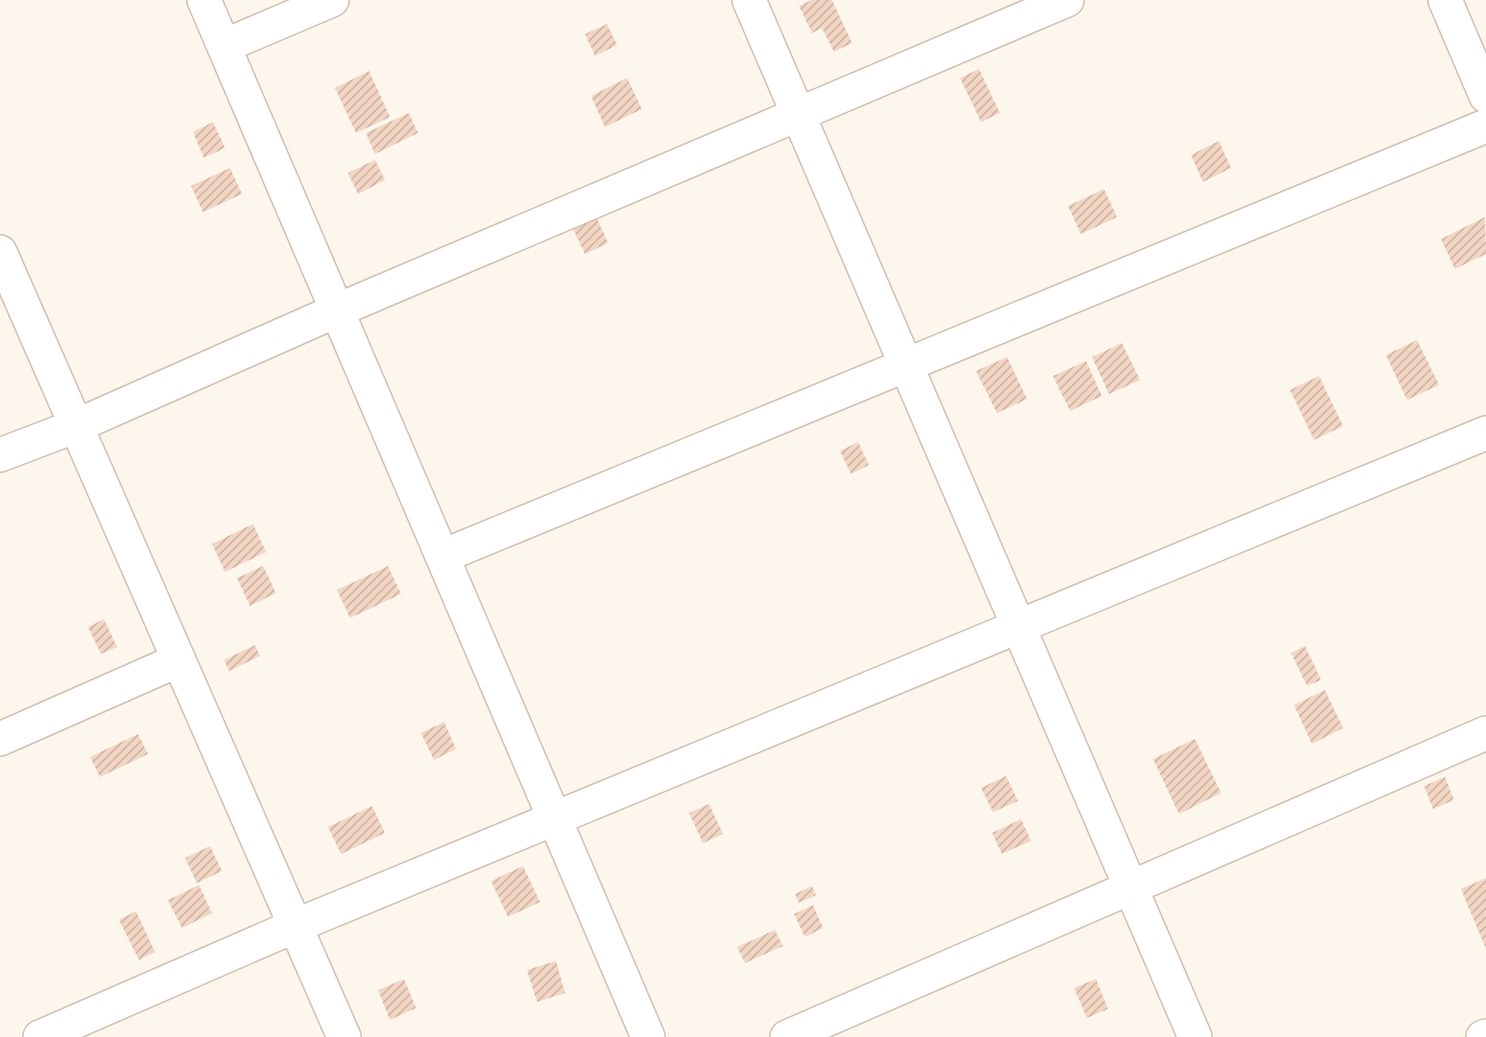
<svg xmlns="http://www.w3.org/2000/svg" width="1486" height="1037" font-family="'Public Sans',sans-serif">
<defs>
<pattern id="building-hatch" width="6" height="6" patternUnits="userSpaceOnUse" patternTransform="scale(1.5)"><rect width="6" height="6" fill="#f3d5c3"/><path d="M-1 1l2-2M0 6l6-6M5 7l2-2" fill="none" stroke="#cab0a1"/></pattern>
</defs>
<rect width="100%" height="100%" fill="#fdf6ec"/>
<path fill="url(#building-hatch)" d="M812,0H832L852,43L834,52L822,28L812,33L799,6Z
M607,24L617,45L595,56L585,34Z
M979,69L1000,113L981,122L960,78Z
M369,71L390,117L356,133L335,88Z
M627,78L642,109L605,127L591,96Z
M409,113L418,133L375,154L366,133Z
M213,122L225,148L204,158L193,132Z
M1219,141L1231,168L1203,182L1191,155Z
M375,160L385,180L358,194L348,173Z
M230,168L242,194L203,212L191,186Z
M1104,189L1117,217L1081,234L1068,206Z
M596,216L608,243L585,254L572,227Z
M1485,217L1486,254L1455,269L1441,239Z
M1417,340L1439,385L1407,400L1386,355Z
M1122,343L1140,380L1109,394L1092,357Z
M1007,357L1027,399L997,413L976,371Z
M1086,361L1102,396L1070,411L1053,376Z
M1319,376L1343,426L1314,440L1290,390Z
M858,442L869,465L851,474L840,451Z
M253,524L266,552L225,572L212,544Z
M263,566L276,593L250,606L237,578Z
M388,566L401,594L350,618L337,590Z
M104,619L117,647L101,654L88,627Z
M255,645L260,656L229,671L224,660Z
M1305,646L1321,680L1307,686L1291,653Z
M1325,690L1343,728L1312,744L1294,705Z
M444,722L456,749L434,760L421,733Z
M138,734L148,754L100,777L90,757Z
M1195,739L1221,793L1179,814L1153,759Z
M1006,776L1018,801L993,812L981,788Z
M1445,777L1454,800L1433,809L1424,786Z
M709,804L723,834L703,843L689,813Z
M372,806L385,833L341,854L328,827Z
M1021,819L1031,841L1002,854L992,833Z
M210,846L222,871L197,883L185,858Z
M523,866L540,902L508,917L491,881Z
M1486,878V949L1461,889Z
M199,885L212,913L182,928L168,900Z
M812,886L816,895L799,903L795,894Z
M813,905L823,928L805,937L794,914Z
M136,911L155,952L139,960L119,920Z
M775,930L783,946L745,963L737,947Z
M556,961L565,993L537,1002L527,970Z
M404,979L416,1008L390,1020L378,990Z
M1096,979L1108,1009L1087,1018L1074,988Z"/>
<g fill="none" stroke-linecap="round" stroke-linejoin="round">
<g stroke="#d1beb0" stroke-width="36">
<path id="minor" d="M204,0L648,1037
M749,0L1195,1037
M1445,0L1486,96
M224,46L332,0
M0,252L344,1037
M0,455L76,426L338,310L1067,0
M443,556L1486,126
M0,739L179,660
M40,1037L295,926L1486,433
M787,1037L1486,733
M1483,1037L1486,1036"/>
</g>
<use href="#minor" stroke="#fff" stroke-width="33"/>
</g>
</svg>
